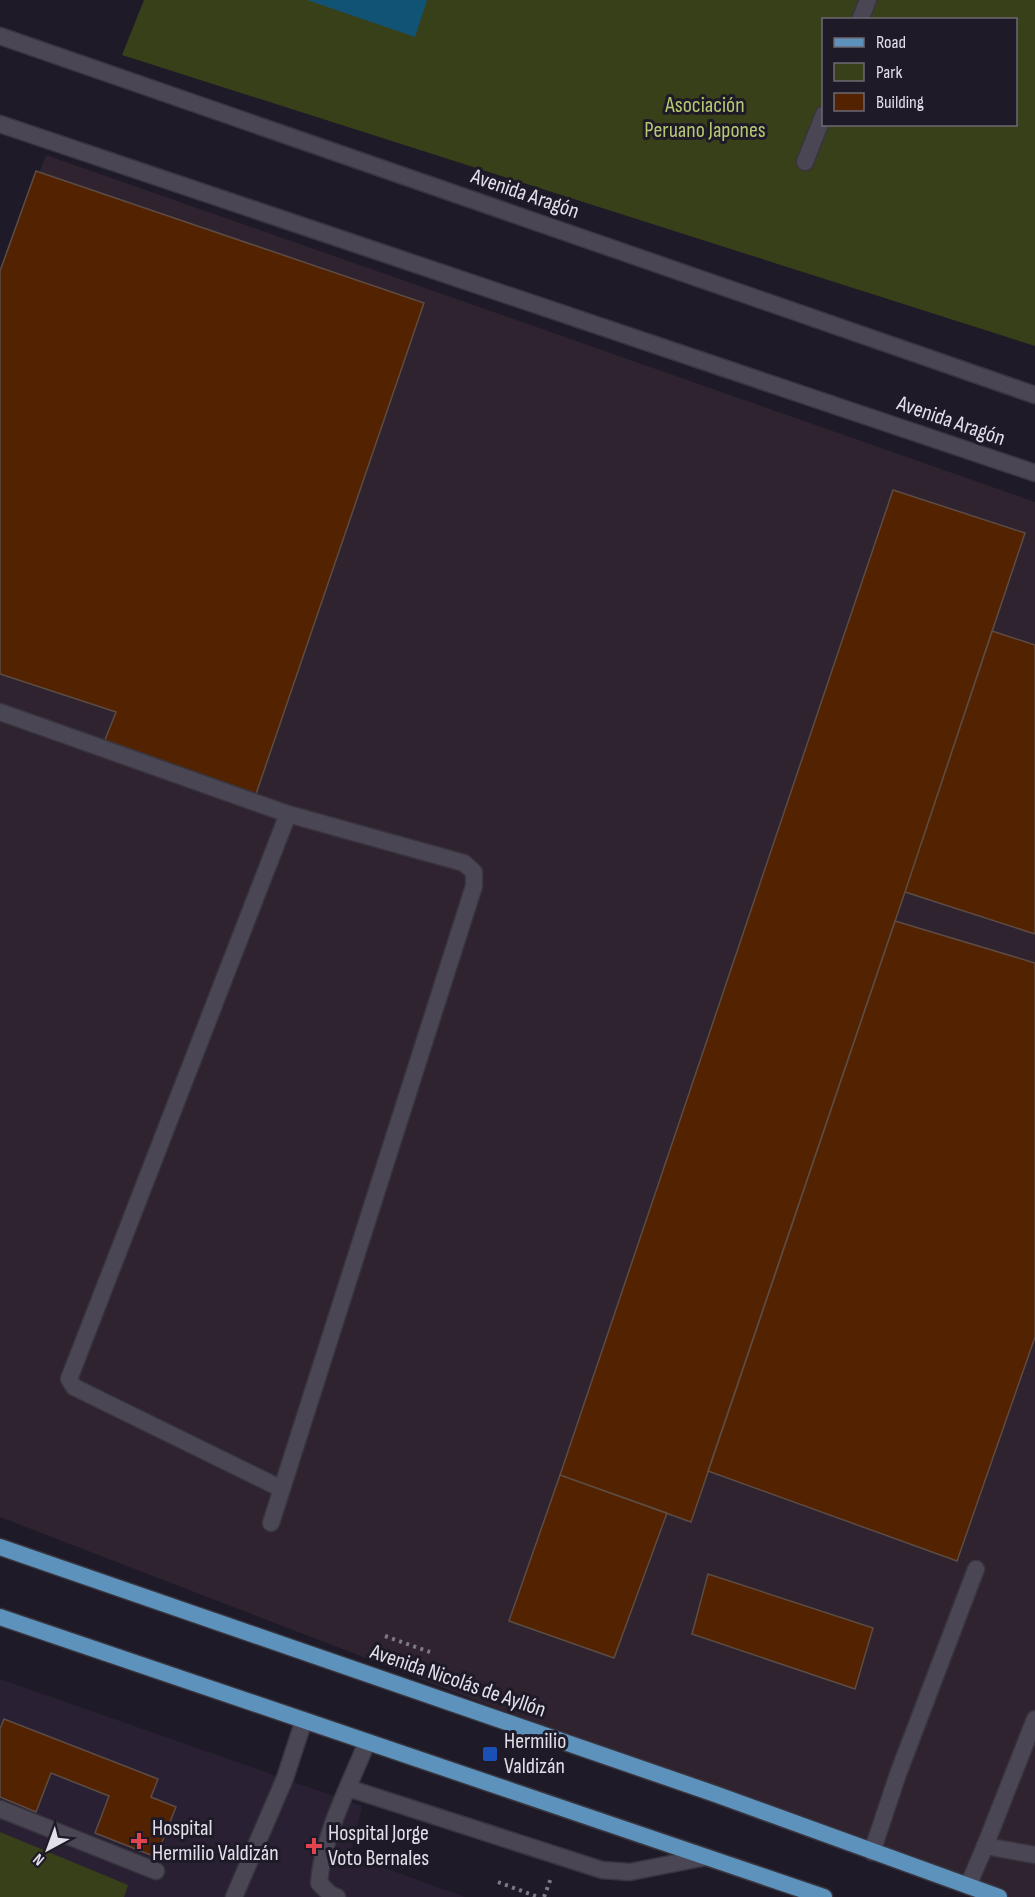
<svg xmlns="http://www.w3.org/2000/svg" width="1035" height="1897" font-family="'Sofia Sans Condensed',sans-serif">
<rect width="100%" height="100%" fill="#1f1a27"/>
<path fill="#292133" d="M0,1679L362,1806L355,1837L349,1855L465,1897H0Z"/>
<path fill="#2f2330" d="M46,155L1035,502V1897H986L0,1517V277Z"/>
<path fill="#384019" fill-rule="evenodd" d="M144,0H1035V346L122,55ZM824,20H1016V124H824Z
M0,1832L128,1885L124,1897H0Z"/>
<path fill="#115375" d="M307,0H427L415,37Z"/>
<path fill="#532301" stroke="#5c4c44" stroke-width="1.5" d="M36,171L424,303L256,794L105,740L116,712L0,674V271Z
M893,490L1025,533L905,892L691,1522L560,1475Z
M992,631L1035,645V934L905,892Z
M895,921L1035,963V1337L957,1561L708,1471Z
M560,1475L667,1513L614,1658L509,1621Z
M708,1574L873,1628L855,1689L692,1634Z
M4,1719L158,1779L151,1797L176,1807L156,1857L95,1833L109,1796L51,1773L36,1812L0,1797V1729Z"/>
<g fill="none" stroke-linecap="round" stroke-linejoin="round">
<g stroke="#39353f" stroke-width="19">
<path id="service" d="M860,20L868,0
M805,162L824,114
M0,712L288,814L464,863L474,872V886L271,1523
M282,1489L74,1387L69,1379L288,814
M348,1788L602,1870L630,1872L706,1857
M0,1809L156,1871
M985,1846L1035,1719
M872,1852L898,1774L976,1569
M234,1897L285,1778L304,1720
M337,1897L331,1895L319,1883C323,1834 349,1787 367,1742"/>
</g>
<g stroke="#39353f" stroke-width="19">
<path id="minor" d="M985,1846L1035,1855"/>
</g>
<g stroke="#39353f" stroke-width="19">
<path id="tertiary" d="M0,36L1035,395
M0,124L1035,473
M968,1886L985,1846"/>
</g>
<g stroke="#39353f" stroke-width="19">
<path id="primary" d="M0,1547L715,1794L999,1897
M0,1617L824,1897"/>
</g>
<path stroke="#7e7a85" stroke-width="4" stroke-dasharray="3 4.5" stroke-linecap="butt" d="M385,1636L430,1652
M498,1882L538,1897
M544,1897L551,1878"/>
<use href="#service" stroke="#4b4654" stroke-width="16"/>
<use href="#minor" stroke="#4b4654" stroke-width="16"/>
<use href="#tertiary" stroke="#4b4654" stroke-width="16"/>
<use href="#primary" stroke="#5c92bb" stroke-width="16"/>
</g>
<rect fill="#1a4fb4" stroke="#1f1a27" stroke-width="2" x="482" y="1746" width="16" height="16" rx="3"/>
<g fill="#e0444e" stroke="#1f1a27" stroke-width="2">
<path d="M136 1832h6v6h6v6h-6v6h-6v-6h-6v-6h6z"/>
<path d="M311 1837h6v6h6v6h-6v6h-6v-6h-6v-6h6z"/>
</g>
<g text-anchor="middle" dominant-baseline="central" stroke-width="6" stroke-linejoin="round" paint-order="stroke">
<g font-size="22" fill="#b6c972" stroke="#1f1a27">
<text x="705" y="105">Asociación<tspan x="705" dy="25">Peruano Japones</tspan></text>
</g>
<g font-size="22" fill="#e2dfe8" stroke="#1f1a27">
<text transform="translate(525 194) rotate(19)">Avenida Aragón</text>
<text transform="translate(951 421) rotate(19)">Avenida Aragón</text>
<text transform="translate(458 1681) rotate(19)">Avenida Nicolás de Ayllón</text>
</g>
<g font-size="22" fill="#e2dfe8" stroke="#1f1a27" text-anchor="start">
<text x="504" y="1741">Hermilio<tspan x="504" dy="25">Valdizán</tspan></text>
<text x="152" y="1828">Hospital<tspan x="152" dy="25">Hermilio Valdizán</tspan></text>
<text x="328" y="1833">Hospital Jorge<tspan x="328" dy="25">Voto Bernales</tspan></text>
</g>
</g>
<rect x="822" y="18" width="195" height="108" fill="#1f1a27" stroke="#6d6974" stroke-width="1.5"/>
<rect x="834" y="38" width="30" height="9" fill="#5c92bb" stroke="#6d6974" stroke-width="1.5"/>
<text x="876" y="48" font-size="18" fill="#e2dfe8">Road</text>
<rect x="834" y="63" width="30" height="18" fill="#384019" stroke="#6d6974" stroke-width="1.5"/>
<text x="876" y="78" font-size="18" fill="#e2dfe8">Park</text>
<rect x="834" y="93" width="30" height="18" fill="#532301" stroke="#6d6974" stroke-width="1.5"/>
<text x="876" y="108" font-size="18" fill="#e2dfe8">Building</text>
<g transform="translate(48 1849) rotate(221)" stroke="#1f1a27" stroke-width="4.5" paint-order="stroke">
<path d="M0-4.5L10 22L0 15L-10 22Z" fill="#e2dfe8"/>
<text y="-9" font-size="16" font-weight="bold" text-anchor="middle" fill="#e2dfe8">N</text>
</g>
</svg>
